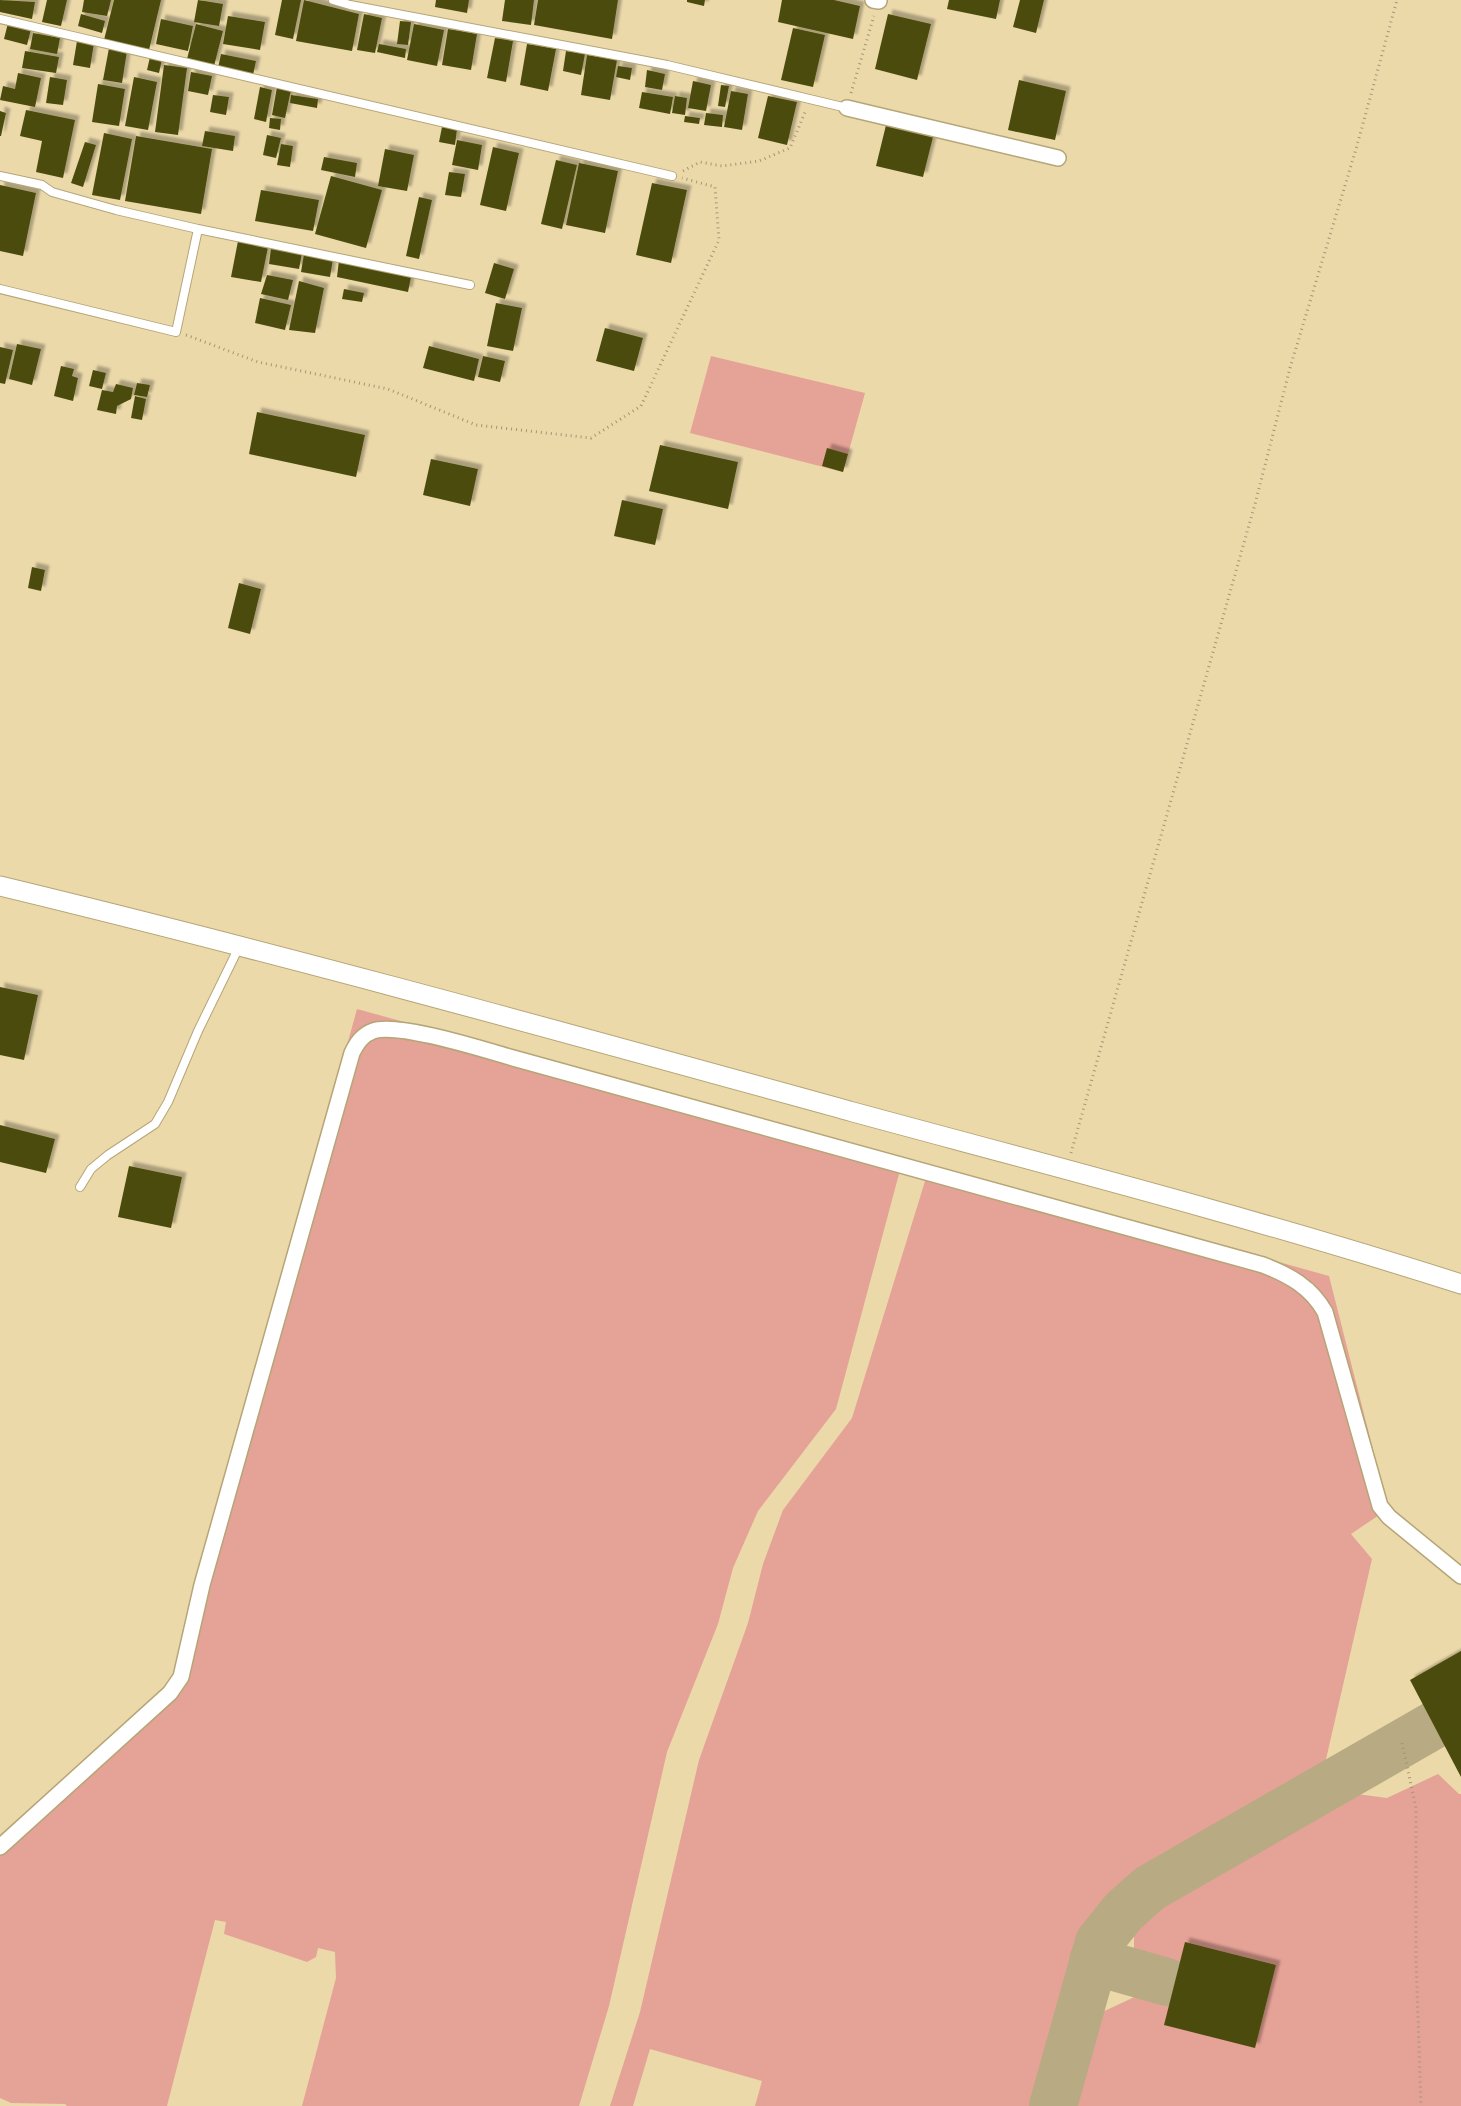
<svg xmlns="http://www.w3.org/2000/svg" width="1461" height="2106" font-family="'Source Serif 4',serif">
<defs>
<filter id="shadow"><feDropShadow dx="4.5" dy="-4.5" stdDeviation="1" flood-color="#0004"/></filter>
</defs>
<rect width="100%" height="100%" fill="#ebd9aa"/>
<path fill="#e5a296" d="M711,356L865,393L843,472L690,433Z
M357,1009L903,1159L836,1409L758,1511L733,1568L718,1624L667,1752L609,2006L579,2106H302L336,1978L335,1952L318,1948L316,1957L307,1962L224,1934L226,1922L215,1920L167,2106H67L65,2104L11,2103L0,2098V1839L124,1727L173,1679Z
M930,1165L1329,1276L1388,1509L1351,1534L1372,1559L1324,1768L1144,1875L1092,1917L1038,2106H755L762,2081L650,2049L633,2106H610L640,2012L699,1760L748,1623L763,1564L783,1510L852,1418Z
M1438,1774L1459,1794H1461V2106H1073L1098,2014L1143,1993L1177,2002L1186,1969L1148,1960L1134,1950V1925L1159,1902L1349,1793L1387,1798Z"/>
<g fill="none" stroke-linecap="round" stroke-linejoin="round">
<path stroke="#b8aa83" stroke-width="48" d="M1093,1961L1167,1982
M1053,2106L1099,1942L1124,1911L1150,1888L1434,1725"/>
</g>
<path fill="#4c4c0a" filter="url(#shadow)" d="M0,0L35,2L32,19L0,12Z
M47,0H67L61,26L42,22Z
M84,0H111L107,16L82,12Z
M114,0H161L149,50L104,40Z
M198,0L223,4L219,26L194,22Z
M282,0H301L293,39L275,35Z
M304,0L359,14L352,51L296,41Z
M436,0H469L467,13L435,7Z
M505,0H534L531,25L502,21Z
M538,0H618L612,39L534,25Z
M687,0H705L704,6L687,2Z
M782,0H834L860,6L853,39L778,22Z
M949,0H1000L996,19L947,9Z
M1020,0H1044L1036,33L1013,27Z
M81,14L105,21L102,33L78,26Z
M364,14L382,18L375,53L357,50Z
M888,14L931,24L917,80L875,69Z
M228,16L265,22L260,50L223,44Z
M161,19L193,26L188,51L156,44Z
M400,21L411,22L408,45L397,44Z
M8,23L31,29L27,45L4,39Z
M196,24L223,31L214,66L187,59Z
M414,24L444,30L437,66L407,60Z
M793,28L825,35L813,87L781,80Z
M448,29L477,34L471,70L442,65Z
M33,33L60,38L57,54L30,49Z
M495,38L513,41L506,82L487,78Z
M77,41L94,43L90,68L73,65Z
M379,44L406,49L405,58L377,52Z
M527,44L556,49L548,91L520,85Z
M109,48L127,51L122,83L103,80Z
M25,51L59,57L56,73L22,68Z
M566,51L585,54L581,75L563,71Z
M221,54L256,61L253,75L218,68Z
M587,55L617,60L610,100L581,95Z
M150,57L162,59L159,73L147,70Z
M164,65L187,68L178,135L155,132Z
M618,66L632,68L630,80L616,77Z
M647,70L665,74L662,90L645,87Z
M191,72L212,76L208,95L188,91Z
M18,73L41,78L35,107L0,100L3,86L15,89Z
M50,77L67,80L63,105L46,103Z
M134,77L157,82L148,130L125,126Z
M1019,80L1066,91L1055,140L1008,130Z
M693,81L711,85L706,111L688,108Z
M98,84L125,89L119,126L92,122Z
M721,85L729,86L725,107L718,106Z
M260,87L272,90L266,122L254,119Z
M277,87L291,90L285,118L272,115Z
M731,91L748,94L742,130L724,127Z
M642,92L673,97L670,114L639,108Z
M213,95L229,97L226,115L210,112Z
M291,95L318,99L317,108L290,103Z
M675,96L687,98L685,115L672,113Z
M768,96L797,102L787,145L758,138Z
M26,110L75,120L63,178L36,172L42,141L20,136Z
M0,111L6,113L1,136H0Z
M706,113L723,115L722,127L704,125Z
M685,116L700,118L699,124L684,122Z
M270,118L281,119L280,130L269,128Z
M887,121L934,133L923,177L876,166Z
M442,127L457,129L455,145L439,142Z
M205,131L235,136L233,151L202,146Z
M104,133L132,139L120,200L92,195Z
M267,135L281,138L276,158L263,155Z
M136,136L212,149L201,214L125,201Z
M457,140L482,145L478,170L452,165Z
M85,142L96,145L83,187L71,183Z
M281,144L293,146L290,167L277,165Z
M493,147L519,153L506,211L480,205Z
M385,149L414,155L407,191L378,186Z
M324,157L357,163L355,177L321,170Z
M556,160L577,165L562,229L541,224Z
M579,163L618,171L605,233L566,225Z
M449,172L465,174L461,197L445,195Z
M331,176L382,190L366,248L315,234Z
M652,183L687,190L671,263L636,255Z
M0,185L36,193L23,256L0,251Z
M261,190L319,200L313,231L255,221Z
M419,197L432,200L419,259L406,256Z
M238,241L268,247L261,282L231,277Z
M271,248L302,253L299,269L269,264Z
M304,254L333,259L330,277L301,272Z
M339,260L411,277L408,292L337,277Z
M494,263L514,269L505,299L485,293Z
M267,275L293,280L288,300L261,294Z
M299,281L324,288L315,333L289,330Z
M344,289L364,293L362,302L342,299Z
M260,298L291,305L285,330L255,323Z
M496,303L522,308L513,351L487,346Z
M605,328L643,338L634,371L596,361Z
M17,344L41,349L32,385L9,379Z
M429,346L479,359L474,381L423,368Z
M0,347L13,350L5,384L0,383Z
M483,356L505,361L500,382L478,377Z
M61,366L74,369L72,376L78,378L73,401L54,396Z
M93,370L106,373L102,389L89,386Z
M137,383L150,385L147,397L134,395Z
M116,384L133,388L131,399L117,406L116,414L97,410L102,390L113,392Z
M135,396L146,399L142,420L131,418Z
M257,412L365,435L356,477L249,454Z
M660,445L738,462L728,509L649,491Z
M827,448L848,454L843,472L822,466Z
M431,459L478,469L470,506L423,495Z
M622,500L663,509L655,545L614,536Z
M32,567L45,570L41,591L28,588Z
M239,583L261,589L250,634L228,628Z
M0,987L38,995L24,1060L0,1055Z
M0,1125L55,1139L46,1173L0,1162Z
M129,1166L182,1177L171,1228L118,1217Z
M1461,1651V1777L1410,1680Z
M1185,1942L1276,1965L1255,2048L1164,2025Z"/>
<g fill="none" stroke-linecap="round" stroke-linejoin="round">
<g stroke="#b6a577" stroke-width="10">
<path id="service" d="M333,0L350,5L667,65L847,108
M0,19L672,176
M0,176L42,185L52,192L116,210L198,229L176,332L0,289
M198,229L470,285
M80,1187L91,1169L108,1155L155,1124L168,1102L198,1031L239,947"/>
</g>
<g stroke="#b6a577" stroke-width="18">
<path id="minor" d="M873,0L879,1
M847,108L1058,158
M0,1847L170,1693L181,1677L202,1585L352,1053C357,1043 362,1035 373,1031C398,1022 485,1050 513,1058L1263,1265C1289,1275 1311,1287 1325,1312L1380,1506L1389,1517L1461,1576"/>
</g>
<g stroke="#b6a577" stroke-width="21">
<path id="tertiary" d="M0,886C286,955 570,1034 853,1112C1056,1167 1261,1220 1461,1284"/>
</g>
<path stroke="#a39673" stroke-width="3" stroke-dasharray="1 4" stroke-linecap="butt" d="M851,93L874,16
M683,171L700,162L722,166L759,161L790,148L806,110
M186,335L258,362L388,389L476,425L591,438L641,406L719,240L715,187L682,178
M1071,1153L1255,504L1290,368L1356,149L1397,0
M1402,1743L1416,1808V1958L1421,2106"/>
<use href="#service" stroke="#fff" stroke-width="8"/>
<use href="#minor" stroke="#fff" stroke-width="15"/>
<use href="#tertiary" stroke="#fff" stroke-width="19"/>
</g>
</svg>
